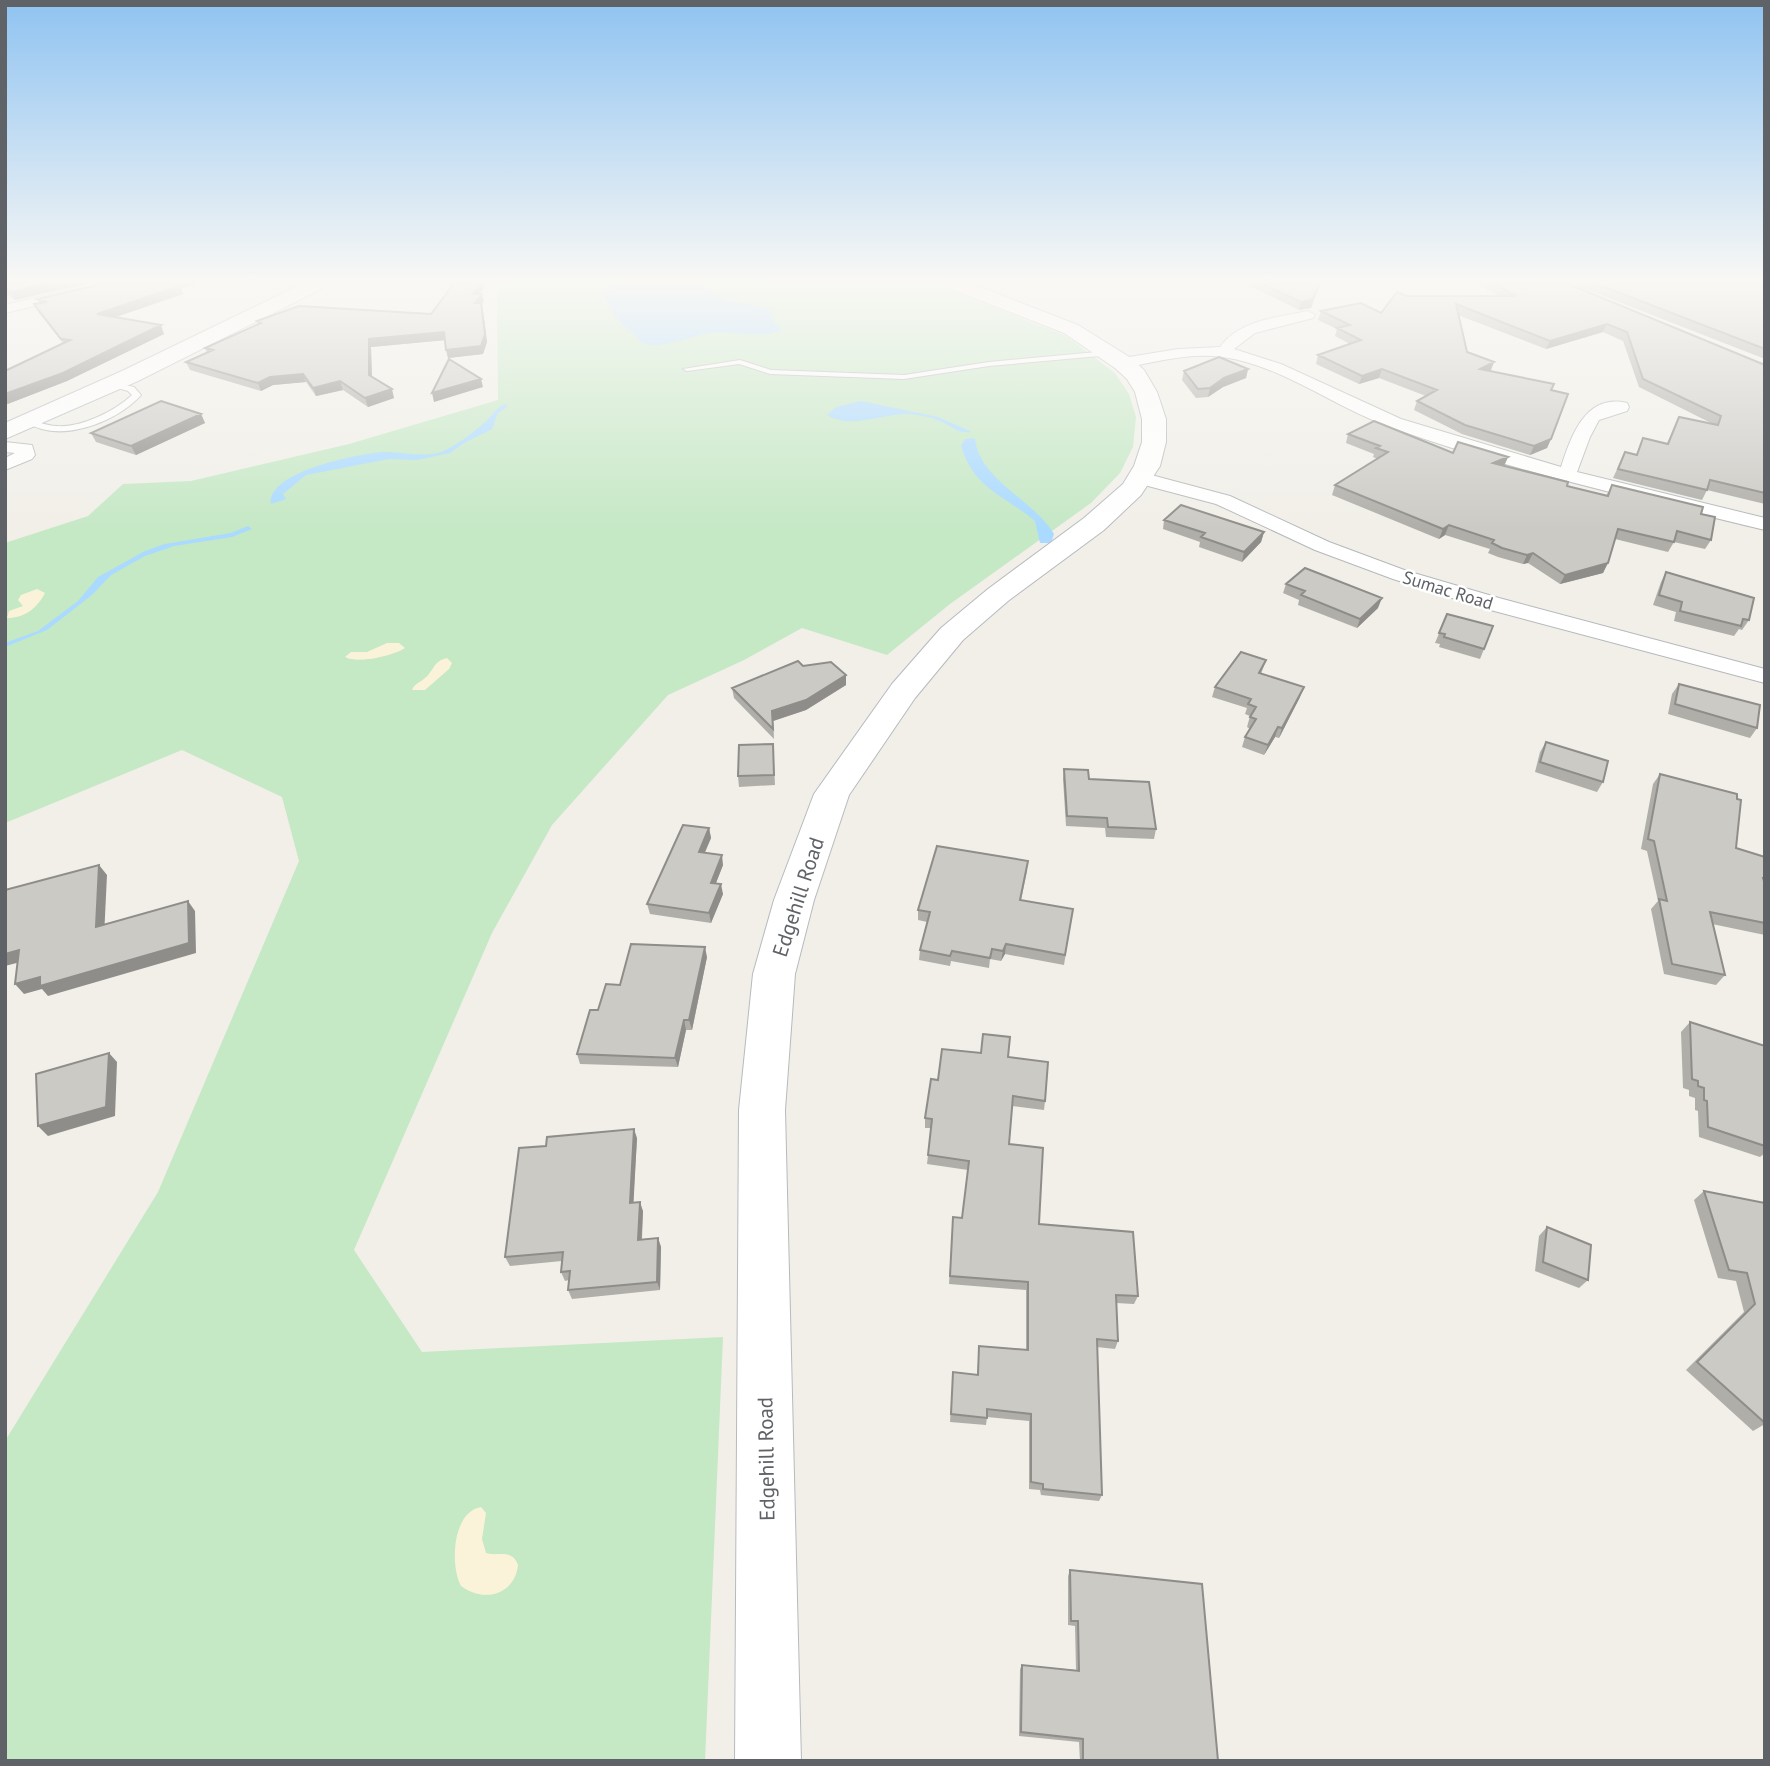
<svg xmlns="http://www.w3.org/2000/svg" width="1770" height="1766" font-family="'PT Sans',sans-serif">
<rect width="100%" height="100%" fill="#f1efe8"/>
<path fill="#c5e8c5" d="M495,283H934L1066,336L1115,373L1129,394L1136,417L1133,447L1120,473L1091,503L950,604L887,655L802,628L744,660L668,695L552,825L492,933L354,1250L422,1352L723,1337L705,1761H5V1441L158,1192L299,861L282,797L182,750L5,823V543L88,516L123,484L191,481L349,444L498,400L497,287Z"/>
<path fill="#fbf3d9" d="M37,589L45,593C37,608 25,618 7,618L9,611L23,606L18,600L21,595Z
M387,643H399L405,648C393,656 357,664 345,657L351,652H367Z
M447,658L452,663L449,669L425,690H412C415,683 418,684 425,678C434,671 433,661 447,658Z
M481,1507L486,1513L482,1539L486,1553C498,1557 512,1548 518,1565C515,1595 483,1603 461,1586C450,1566 452,1512 481,1507Z"/>
<path fill="#aadaff" d="M620,283H695L724,299L769,309L773,321L782,330C759,340 735,330 711,333C689,336 665,349 644,344L619,321L605,298L608,290Z
M861,401L938,417L972,432C957,434 954,427 942,422C932,417 919,415 909,414C883,413 851,430 827,415L836,407Z
M506,404L507,407L498,413L492,429L464,443L450,453L417,460L389,459L306,475L283,494L286,499L271,504C266,472 358,454 382,452C401,451 422,458 441,452C453,448 477,430 486,421C494,414 495,408 506,404Z
M975,438C978,479 1034,500 1054,534L1051,543H1040L1035,521C1004,495 974,489 961,446L965,439Z
M248,526L252,529L232,537L174,546L145,556L111,575L92,595L47,630L5,647V643L38,631L78,601L98,577L145,551L165,544L231,533Z"/>
<g fill="none" stroke-linecap="round" stroke-linejoin="round">
<g stroke="#b5b8bc" stroke-width="2">
<path id="lane" d="M1108,351H1111V355L989,366L904,379L770,374L739,364L687,371L683,369L740,360L771,370L904,375L989,362Z
M111,382L134,387L141,395C116,423 59,444 26,422L30,419C39,422 47,426 57,426C81,428 115,411 132,395L128,391L111,386Z"/>
</g>
<g stroke="#b5b8bc" stroke-width="2">
<path id="street" d="M97,283H120L118,286L5,313V305Z
M1308,311L1315,315L1313,318L1255,333L1234,349L1281,364L1401,419L1561,467C1571,437 1585,393 1627,403L1629,407L1627,411L1599,420L1590,437L1577,472L1765,518V530C1639,499 1512,471 1390,427C1334,407 1283,366 1223,357C1190,352 1156,362 1123,368L1115,363L1123,358L1178,349L1220,347C1239,320 1278,317 1308,311Z
M5,442L32,445L35,455L32,459L5,470V458L15,453L5,452Z
M1140,472L1230,496L1329,542L1407,571L1499,598L1765,669V683L1483,608L1393,579L1315,550L1216,504L1133,482L1131,478L1133,474Z"/>
</g>
<g stroke="#b6babf" stroke-width="2">
<path id="secondary" d="M304,283H328L325,287L138,381L5,439V423L122,371Z
M944,283H970L1078,325L1131,358L1144,370L1157,392L1166,419V442L1160,466L1141,495L1104,530L1008,601L963,640L915,698L849,795L814,900L795,974L785,1110L801,1761H735L739,1110L753,974L774,900L814,794L892,684L941,628L988,589L1084,518L1123,484L1134,466L1142,442V419L1135,392L1127,379L1115,368L1064,333L947,287Z"/>
</g>
<use href="#lane" fill="#fff" fill-rule="evenodd"/>
<use href="#street" fill="#fff" fill-rule="evenodd"/>
<use href="#secondary" fill="#fff" fill-rule="evenodd"/>
</g>
<path fill="#afaea9" d="M5,283H88L15,300L5,293Z
M448,283H487L480,294L484,301L482,304L487,342L483,354L448,358L445,340L371,347L372,377L394,398L368,407L343,390L316,396L306,382L273,385L261,391L190,370L186,362L207,353L205,348L258,324L257,321L431,314L451,288Z
M1251,283H1320L1311,308L1299,310L1250,286Z
M1475,283H1566L1765,365V504L1707,490L1702,500L1613,478L1625,452L1636,455L1643,438L1667,444L1679,417L1713,424L1639,387L1623,341L1603,332L1546,349L1458,315L1467,352L1491,370L1490,371L1551,390V439L1547,448L1530,455L1462,434L1414,410L1417,401L1426,396L1379,378L1359,384L1316,364L1318,355L1350,344L1335,336L1337,329L1318,320L1321,311L1381,313L1407,296H1499Z
M1570,283H1765V359Z
M181,288L183,294L116,317L164,334L67,381L5,405V371L63,343L38,312L34,304L39,303L37,299Z
M1248,369L1246,378L1223,387L1208,397L1196,398L1182,380L1184,371Z
M201,414L205,423L136,455L96,442L91,433Z
M1348,434L1453,453L1508,457L1504,466L1567,486L1606,496L1612,485L1701,514L1711,540L1705,549L1674,542L1668,552L1615,539L1603,573L1560,584L1528,563L1523,564L1498,557L1488,553L1490,549L1445,535L1439,539L1332,495L1335,485L1378,459L1373,457L1374,454L1346,443Z
M1164,520L1264,532L1261,542L1242,562L1199,547L1200,542L1163,529Z
M1666,572L1749,620L1742,630L1739,629L1734,636L1674,621L1676,612L1653,605L1661,582Z
M1286,584L1378,608L1357,628L1298,605L1299,600L1283,593Z
M1447,614L1484,649L1480,659L1439,647L1440,644L1435,643Z
M1266,660L1261,674L1300,697L1279,738L1275,737L1264,755L1242,747L1245,737L1250,729L1247,727L1250,716L1245,714L1247,708L1212,697L1215,687Z
M803,666L846,675V685L806,710L773,721L774,739L734,698L732,688Z
M1679,684L1757,728L1750,738L1668,714L1672,694Z
M1546,742L1603,782L1597,792L1535,772L1540,752Z
M773,744L775,785L739,787L738,776Z
M1064,769L1089,779L1156,829L1154,839L1106,837L1105,828L1066,826L1063,779Z
M1660,774L1736,848L1765,857V935L1712,924L1725,975L1716,985L1664,974L1651,909L1658,901L1647,851L1641,849L1653,784Z
M709,828L711,838L704,853L723,865L716,883L723,894L711,923L650,914L647,904Z
M1027,871L1021,900L1073,909L1064,965L1005,954L1001,961L990,959L989,968L951,961L950,966L919,960L920,950L927,922L918,920V910Z
M707,957L692,1030H686L678,1067L580,1064L577,1054L598,1010L620,985Z
M1690,1022L1765,1046V1153L1760,1157L1699,1137L1698,1111L1695,1110V1098L1689,1096V1090L1683,1088L1681,1032Z
M1008,1057L1045,1101L1044,1110L1012,1106L1009,1144L1039,1224L1138,1296L1134,1304L1116,1303L1118,1341L1115,1349L1097,1347L1102,1495L1099,1501L1041,1495L1040,1490L1029,1489V1421L987,1417L986,1425L950,1422L953,1372L977,1375L979,1346L1026,1350V1290L949,1284L953,1217L962,1218L968,1170L927,1164L931,1128H925V1118L938,1080Z
M637,1138L633,1203L643,1211L642,1240L658,1238L661,1247L660,1290L572,1299L568,1290L569,1280L565,1281L561,1272L562,1261L510,1266L505,1257Z
M1704,1191L1765,1203V1424L1753,1431L1686,1370L1744,1312L1736,1281L1718,1278L1694,1200Z
M1547,1227L1588,1280L1579,1288L1535,1271L1539,1236Z
M1070,1570L1218,1761H1080L1079,1742L1019,1736L1020,1669L1022,1665L1076,1670L1075,1626L1068,1625V1576Z"/>
<path fill="#8f8d8a" d="M50,283H88L15,300L11,292Z
M171,283H198L181,288L183,294L101,322L97,314Z
M481,283H487L475,301L473,294Z
M1320,283L1311,308L1299,310L1301,302Z
M482,294L484,301L482,304L487,342L483,354L448,358L446,350Z
M1607,324L1603,332L1546,349L1550,341Z
M161,325L164,334L67,381L5,405V394Z
M444,332L447,340L371,347L372,383L369,375V339Z
M1494,362L1491,370L1476,377L1480,369Z
M1248,369L1246,378L1223,387L1208,397L1210,388L1224,378Z
M1382,369L1379,378L1359,384L1362,376Z
M303,374L306,382L273,385L261,391L258,383L270,377Z
M481,379L483,387L434,402L432,393Z
M340,381L343,390L316,396L313,388Z
M392,389L394,398L368,407L365,398Z
M201,414L205,423L136,455L131,446Z
M1551,439L1547,448L1530,455L1534,446Z
M1508,457L1504,466L1493,463Z
M1449,525L1445,535L1439,539L1443,529Z
M1264,532L1261,542L1242,562L1244,552Z
M1533,553L1528,563L1523,564L1527,555Z
M1608,563L1603,573L1560,584L1565,575Z
M1382,598L1378,608L1357,628L1360,619Z
M846,675V685L806,710L773,721L774,739L772,711Z
M1304,687L1300,697L1279,738L1282,728Z
M1278,727L1275,737L1264,755L1268,745Z
M709,828L711,838L701,862L699,852Z
M722,855L723,865L712,893L711,883Z
M99,865L107,875L104,937L96,927Z
M721,884L723,894L711,923L709,913Z
M188,901L195,911L196,953L48,996L42,989L24,994L15,984L40,977Z
M1006,944L1005,954L1001,961L1003,951Z
M705,947L707,957L692,1030L689,1020Z
M19,950L28,960L5,966V954Z
M684,1020L686,1030L678,1067L675,1058Z
M109,1053L117,1062L115,1116L48,1136L38,1126Z
M634,1129L637,1138L633,1212L630,1203Z
M640,1202L643,1211L641,1249L638,1240Z
M658,1238L661,1247L660,1290L657,1282Z"/>
<path fill="#cccac5" stroke="#8f8d8a" stroke-width="2" d="M5,283H50L11,292L5,288Z
M106,283H171L180,286L97,314L161,325L63,373L5,394V371L70,340L61,339L34,304L47,302L37,299Z
M450,283H481L473,294H482L475,303H481L485,334L481,346L446,350L444,332L369,339V375L392,389L365,398L340,381L313,388L303,374L270,377L258,383L186,362L213,350L205,348L261,323L257,321L299,306L431,314L452,286Z
M1261,283H1320L1313,299L1301,302Z
M1492,283H1566L1765,365V493L1710,480L1707,490L1618,469L1625,452L1637,455L1643,438L1668,444L1679,417L1718,425L1721,416L1643,379L1627,332L1607,324L1550,341L1456,304L1467,352L1494,362L1480,369L1554,384L1551,390L1568,394L1551,439L1534,446L1465,425L1417,401L1437,390L1382,369L1362,376L1318,355L1361,340L1337,328L1350,325L1321,311L1361,303L1381,313L1397,292L1407,296H1517Z
M1594,283H1765V349Z
M1219,357L1248,369L1224,378L1210,388L1198,389L1184,371Z
M449,359L481,379L432,393Z
M161,401L201,414L131,446L91,433Z
M1374,421L1453,453L1458,442L1508,457L1493,463L1568,482L1567,486L1608,496L1612,485L1703,507L1701,514L1715,517L1711,540L1677,531L1674,542L1618,529L1608,563L1565,575L1533,553L1527,555L1502,548L1492,543L1494,540L1449,525L1443,529L1335,485L1388,452L1376,448L1380,446L1348,434Z
M1181,505L1264,532L1244,552L1201,537L1205,533L1164,520Z
M1305,568L1382,598L1360,619L1301,595L1305,591L1286,584Z
M1666,572L1754,598L1749,620L1743,619L1741,626L1680,611L1682,602L1659,595Z
M1447,614L1493,626L1484,649L1444,637L1445,634L1439,633Z
M1241,652L1266,660L1259,673L1304,687L1282,728L1278,727L1268,745L1245,737L1256,719L1250,717L1256,707L1248,704L1251,699L1215,687Z
M798,661L803,666L831,662L846,675L806,700L772,711L773,729L732,688Z
M1679,684L1760,705L1757,728L1675,704Z
M1546,742L1608,761L1603,782L1540,762Z
M773,744L774,775L738,776L739,745Z
M1064,769L1088,770L1089,779L1149,782L1156,829L1108,827L1107,818L1067,816Z
M1660,774L1737,794V799L1741,800L1736,848L1765,857V878H1763L1765,884V923L1710,912L1725,975L1672,964L1659,899L1667,901L1654,841L1648,839Z
M683,825L709,828L699,852L722,855L711,883L721,884L709,913L647,904Z
M937,846L1028,861L1020,900L1073,909L1065,955L1006,944L1003,951L992,949L990,958L952,951L950,956L920,950L930,912L918,910Z
M99,865L96,927L188,901L189,943L40,986V977L15,984L19,950L5,954V890Z
M631,944L705,947L689,1020H684L675,1058L577,1054L590,1010H598L606,984L620,985Z
M1690,1022L1765,1046V1146L1708,1127L1707,1101L1704,1100V1088L1698,1086V1081L1692,1079Z
M983,1034L1010,1037L1008,1057L1048,1062L1045,1101L1013,1096L1009,1144L1043,1148L1039,1224L1133,1232L1138,1296L1116,1295L1118,1341L1097,1339L1102,1495L1043,1489V1484L1031,1482V1414L987,1409V1418L951,1414L953,1372L978,1375L979,1346L1028,1350V1282L950,1276L953,1217L962,1218L969,1161L928,1155L932,1119L925,1118L931,1079L938,1080L942,1049L981,1053Z
M109,1053L106,1107L38,1126L36,1074Z
M634,1129L630,1203L640,1202L638,1240L658,1238L657,1282L568,1290L570,1271L561,1272L563,1252L505,1257L519,1148L546,1146L547,1137Z
M1704,1191L1765,1203V1423L1697,1362L1755,1304L1747,1273L1729,1270Z
M1547,1227L1591,1245L1588,1280L1543,1262Z
M1070,1570L1202,1584L1218,1761H1083V1739L1021,1732L1022,1665L1079,1671L1078,1621H1071Z"/>
<linearGradient id="sky" x2="0" y2="1"><stop stop-color="#8fc3f1"/><stop offset="0.53" stop-color="#f9f8f5"/><stop offset="1" stop-color="#f9f8f5" stop-opacity="0"/></linearGradient>
<rect width="1770" height="530" fill="url(#sky)"/>
<g text-anchor="middle" dominant-baseline="central" stroke-width="5" stroke-linejoin="round" paint-order="stroke">
<g font-size="18" fill="#5f6368" stroke="#fff">
<text transform="translate(1448 590) rotate(17)">Sumac Road</text>
</g>
<g font-size="21" fill="#5f6368" stroke="#fff">
<text transform="translate(798 897) rotate(-72)">Edgehill Road</text>
<text transform="translate(766 1459) rotate(-91)">Edgehill Road</text>
</g>
</g>
<rect width="1770" height="1766" fill="none" stroke="#5f6368" stroke-width="14"/>
</svg>
